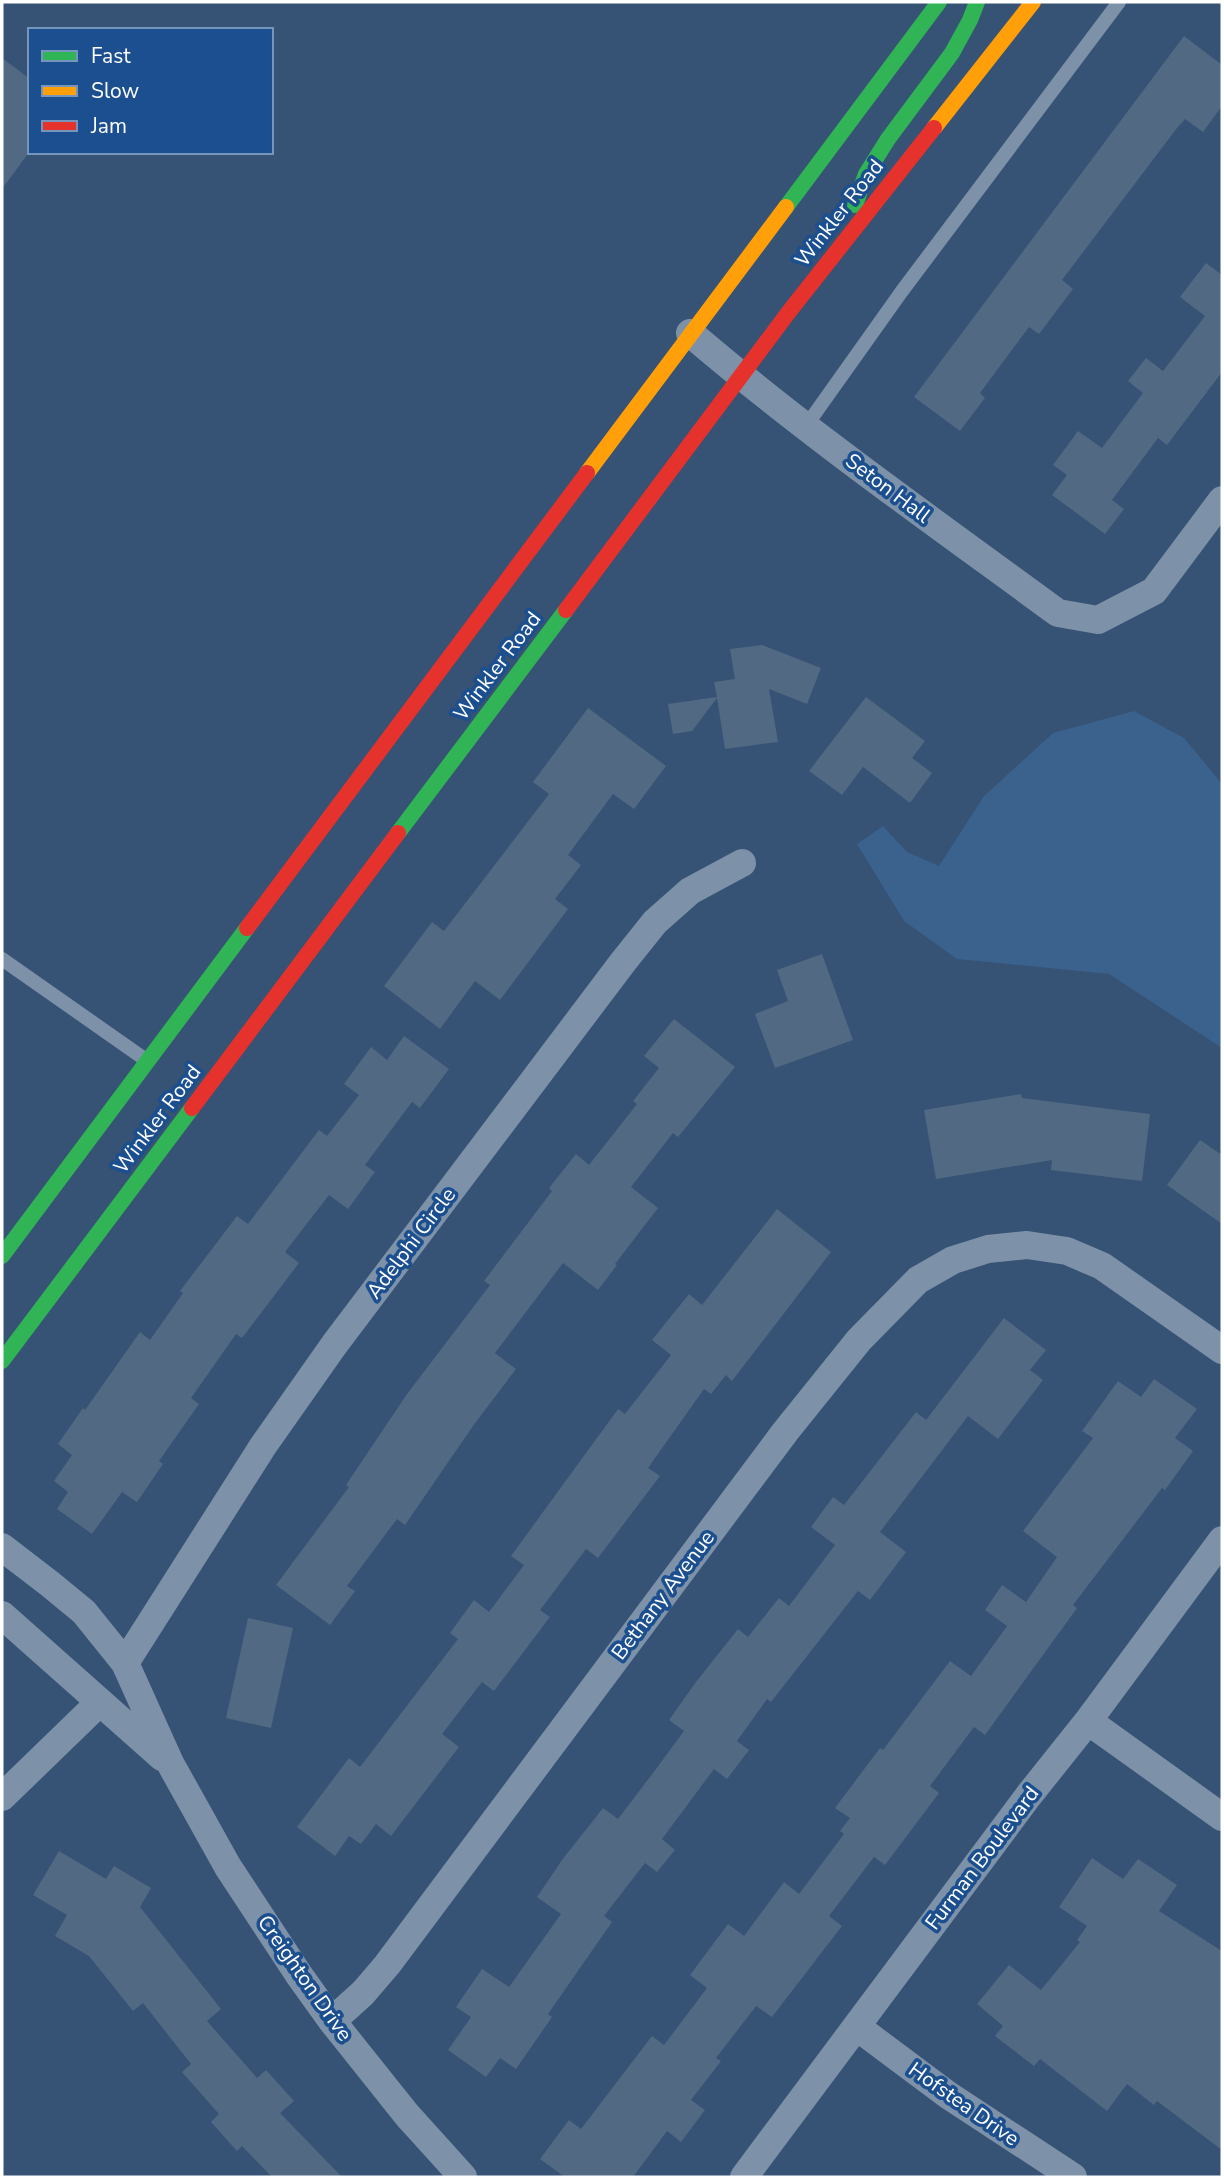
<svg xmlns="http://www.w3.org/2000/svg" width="1224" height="2179" viewBox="0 0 1224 2179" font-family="'Nunito Sans',sans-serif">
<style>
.water{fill:#3b618d}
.building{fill:#526984}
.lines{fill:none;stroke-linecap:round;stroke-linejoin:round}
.lane{stroke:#7d92a8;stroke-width:14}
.street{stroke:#7d92a8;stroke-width:28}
.fast{stroke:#30b455;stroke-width:16}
.slow{stroke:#ff9f0a;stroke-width:16}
.jam{stroke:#e5322d;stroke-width:16}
.labels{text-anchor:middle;stroke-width:7;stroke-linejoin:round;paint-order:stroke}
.street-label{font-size:21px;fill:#fff;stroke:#1b4f8f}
</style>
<rect width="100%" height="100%" fill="#365274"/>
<path class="water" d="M 1134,711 L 1184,738 L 1222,784 L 1222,1048 L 1109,974 L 957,959 L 904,921 L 857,844 L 883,826 L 907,852 L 939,866 L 984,796 L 1053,733 Z"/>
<path class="building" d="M 1184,36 L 1222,65 L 1222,106 L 1203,132 L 1185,119 L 1177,128 L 1062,280 L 1073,289 L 1039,334 L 1029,327 L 980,393 L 985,398 L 960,431 L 914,397 Z
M 2,58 L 30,79 L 30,151 L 2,189 Z
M 1206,263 L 1222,275 L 1222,372 L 1167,445 L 1158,438 L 1112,500 L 1124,509 L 1105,534 L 1052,495 L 1067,475 L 1053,465 L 1078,431 L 1102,448 L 1143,393 L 1128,381 L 1146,358 L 1163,371 L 1205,316 L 1180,297 Z
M 762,645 L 821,668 L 807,704 L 769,689 L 778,742 L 725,749 L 717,698 L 692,731 L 673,734 L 668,704 L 717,697 L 714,682 L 735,679 L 730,649 Z
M 866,697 L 925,741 L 912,758 L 932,773 L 910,803 L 863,767 L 842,795 L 809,771 Z
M 588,708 L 666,766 L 634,809 L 613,794 L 568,855 L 581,865 L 555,899 L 568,909 L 500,1000 L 475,981 L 440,1029 L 384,986 L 432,922 L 444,931 L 549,794 L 533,782 Z
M 822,954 L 853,1040 L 775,1068 L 755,1014 L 788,1001 L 777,970 Z
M 674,1019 L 735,1067 L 678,1137 L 673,1133 L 631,1187 L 658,1208 L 615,1264 L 617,1265 L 598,1290 L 563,1263 L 495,1353 L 516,1369 L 473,1426 L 405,1525 L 397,1519 L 347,1586 L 355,1591 L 330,1625 L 276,1585 L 349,1487 L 346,1485 L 407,1394 L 490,1285 L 484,1281 L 552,1191 L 549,1188 L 576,1154 L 589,1165 L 637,1104 L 633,1101 L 659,1068 L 644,1056 Z
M 404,1036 L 449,1069 L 420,1108 L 412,1102 L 365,1165 L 375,1172 L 348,1209 L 329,1195 L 285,1252 L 299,1263 L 242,1338 L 236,1334 L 191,1398 L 199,1404 L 159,1461 L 163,1464 L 137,1502 L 122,1492 L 92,1534 L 57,1509 L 68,1492 L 54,1481 L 72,1455 L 58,1444 L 83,1408 L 85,1410 L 140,1332 L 150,1340 L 183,1293 L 180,1291 L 237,1216 L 248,1224 L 319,1130 L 327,1136 L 359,1095 L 344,1084 L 371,1047 L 387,1060 Z
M 1021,1094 L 1022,1098 L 1150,1114 L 1142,1181 L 1051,1170 L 1052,1160 L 936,1179 L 924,1110 Z
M 1200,1140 L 1222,1155 L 1222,1224 L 1167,1185 Z
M 777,1209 L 831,1252 L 732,1381 L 726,1375 L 711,1394 L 704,1389 L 648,1468 L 660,1476 L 598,1558 L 586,1549 L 540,1610 L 550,1617 L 494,1691 L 482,1682 L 442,1734 L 459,1747 L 391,1836 L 376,1824 L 361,1844 L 349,1836 L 335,1856 L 297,1827 L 349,1758 L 360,1767 L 458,1639 L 450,1633 L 474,1600 L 489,1612 L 524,1565 L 511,1556 L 618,1409 L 625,1414 L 671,1355 L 652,1340 L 689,1294 L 702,1305 Z
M 1004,1318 L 1046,1350 L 1030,1370 L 1043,1380 L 998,1439 L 968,1416 L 880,1532 L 906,1552 L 870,1600 L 858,1591 L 771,1702 L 767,1699 L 737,1741 L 749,1750 L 727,1779 L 714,1769 L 662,1839 L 675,1850 L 657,1872 L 645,1863 L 604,1916 L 612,1922 L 548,2014 L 552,2017 L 516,2069 L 500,2058 L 486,2077 L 448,2050 L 471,2017 L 456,2007 L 482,1969 L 509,1987 L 561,1914 L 537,1897 L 562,1860 L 603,1808 L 618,1819 L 656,1769 L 684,1731 L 669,1720 L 696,1682 L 738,1629 L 748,1637 L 779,1598 L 789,1606 L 835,1545 L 811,1527 L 833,1497 L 844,1505 L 916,1412 L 926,1420 Z
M 1154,1379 L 1197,1409 L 1175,1438 L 1193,1451 L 1165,1490 L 1162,1488 L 1073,1605 L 1077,1608 L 985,1735 L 974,1727 L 930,1786 L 939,1793 L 885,1865 L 874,1857 L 829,1916 L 842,1926 L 772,2017 L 756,2006 L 716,2058 L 721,2061 L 691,2100 L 705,2110 L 681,2142 L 667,2131 L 633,2177 L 565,2177 L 540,2159 L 569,2120 L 581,2129 L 652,2036 L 664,2045 L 707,1988 L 690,1975 L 728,1924 L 744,1936 L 784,1882 L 799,1894 L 844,1834 L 840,1831 L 850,1818 L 835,1808 L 880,1748 L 883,1750 L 950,1661 L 971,1676 L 1007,1626 L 985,1610 L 1002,1585 L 1026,1602 L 1057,1557 L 1023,1531 L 1093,1438 L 1082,1431 L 1118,1381 L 1141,1397 Z
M 248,1618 L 293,1628 L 271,1728 L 226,1718 Z
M 59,1851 L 106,1879 L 114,1866 L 151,1888 L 140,1907 L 221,2009 L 207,2021 L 257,2078 L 266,2070 L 294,2101 L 280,2113 L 342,2177 L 272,2177 L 242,2146 L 237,2151 L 211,2122 L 219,2114 L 182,2072 L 191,2064 L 143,2003 L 133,2011 L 89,1956 L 55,1936 L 67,1915 L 33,1895 Z
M 1092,1858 L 1123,1879 L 1138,1859 L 1177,1885 L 1159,1911 L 1222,1951 L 1222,2150 L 1157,2101 L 1154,2105 L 1127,2084 L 1107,2111 L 1040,2059 L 1034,2066 L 995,2036 L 1003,2026 L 977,2004 L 1009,1965 L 1041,1990 L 1080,1942 L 1077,1940 L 1087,1926 L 1059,1907 Z"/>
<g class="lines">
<path class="lane" d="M 806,426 L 902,291 L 1119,2
M 2,959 L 146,1060"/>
<path class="street" d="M 690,333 C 807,433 934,522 1058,613 L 1098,620 L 1154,591 L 1222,500
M 2,1547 L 50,1584 L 84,1612 L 125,1663 L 170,1763 L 228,1867 L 299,1975 L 332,2021 L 407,2115 L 463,2177
M 2,1615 L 162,1757
M 125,1663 L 263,1446 L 334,1345 L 623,962 L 655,922 L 690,891 L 742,863
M 1088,1721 L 1222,1817
M 2,1797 L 100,1702
M 332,2021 L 363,1993 L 387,1965 L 785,1432 L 859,1340 L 918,1280 L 953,1260 L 988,1249 L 1027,1245 L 1067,1251 L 1102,1266 L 1222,1350
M 857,2027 L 948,2095 L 1073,2177
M 744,2177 L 1029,1795 L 1088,1721 L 1222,1540"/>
<path class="fast" d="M 855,205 L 866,174 L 888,139 L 952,53 L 970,20 L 977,2
M 786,207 L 939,2
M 398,833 L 566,610
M 2,1256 L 247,928
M 2,1361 L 192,1108"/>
<path class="slow" d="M 934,128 L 1033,2
M 587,473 L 786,207"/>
<path class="jam" d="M 566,610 L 788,313 L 934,128
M 247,928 L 587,473
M 192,1108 L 398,833"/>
</g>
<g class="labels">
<g class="street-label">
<text transform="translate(839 213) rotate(-52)" y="7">Winkler Road</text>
<text transform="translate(888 488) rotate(37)" y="7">Seton Hall</text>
<text transform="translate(497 666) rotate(-53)" y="7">Winkler Road</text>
<text transform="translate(157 1119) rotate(-53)" y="7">Winkler Road</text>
<text transform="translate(411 1243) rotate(-53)" y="7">Adelphi Circle</text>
<text transform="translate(663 1595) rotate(-53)" y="7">Bethany Avenue</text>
<text transform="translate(982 1858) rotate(-53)" y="7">Furman Boulevard</text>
<text transform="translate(305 1978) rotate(55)" y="7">Creighton Drive</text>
<text transform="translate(964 2104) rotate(35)" y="7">Hofstea Drive</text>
</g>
</g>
<rect width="1224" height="2179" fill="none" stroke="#ffffff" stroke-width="7"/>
<rect x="28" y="28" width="245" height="126" fill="#1b4f8f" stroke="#7695bc" stroke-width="2"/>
<rect x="42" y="51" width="35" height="10" fill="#30b455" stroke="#7695bc" stroke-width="2"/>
<text x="91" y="63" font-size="21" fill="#ffffff">Fast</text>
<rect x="42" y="86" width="35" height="10" fill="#ff9f0a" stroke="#7695bc" stroke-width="2"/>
<text x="91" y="98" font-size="21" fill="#ffffff">Slow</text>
<rect x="42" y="121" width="35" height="10" fill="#e5322d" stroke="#7695bc" stroke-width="2"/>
<text x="91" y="133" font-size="21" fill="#ffffff">Jam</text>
</svg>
